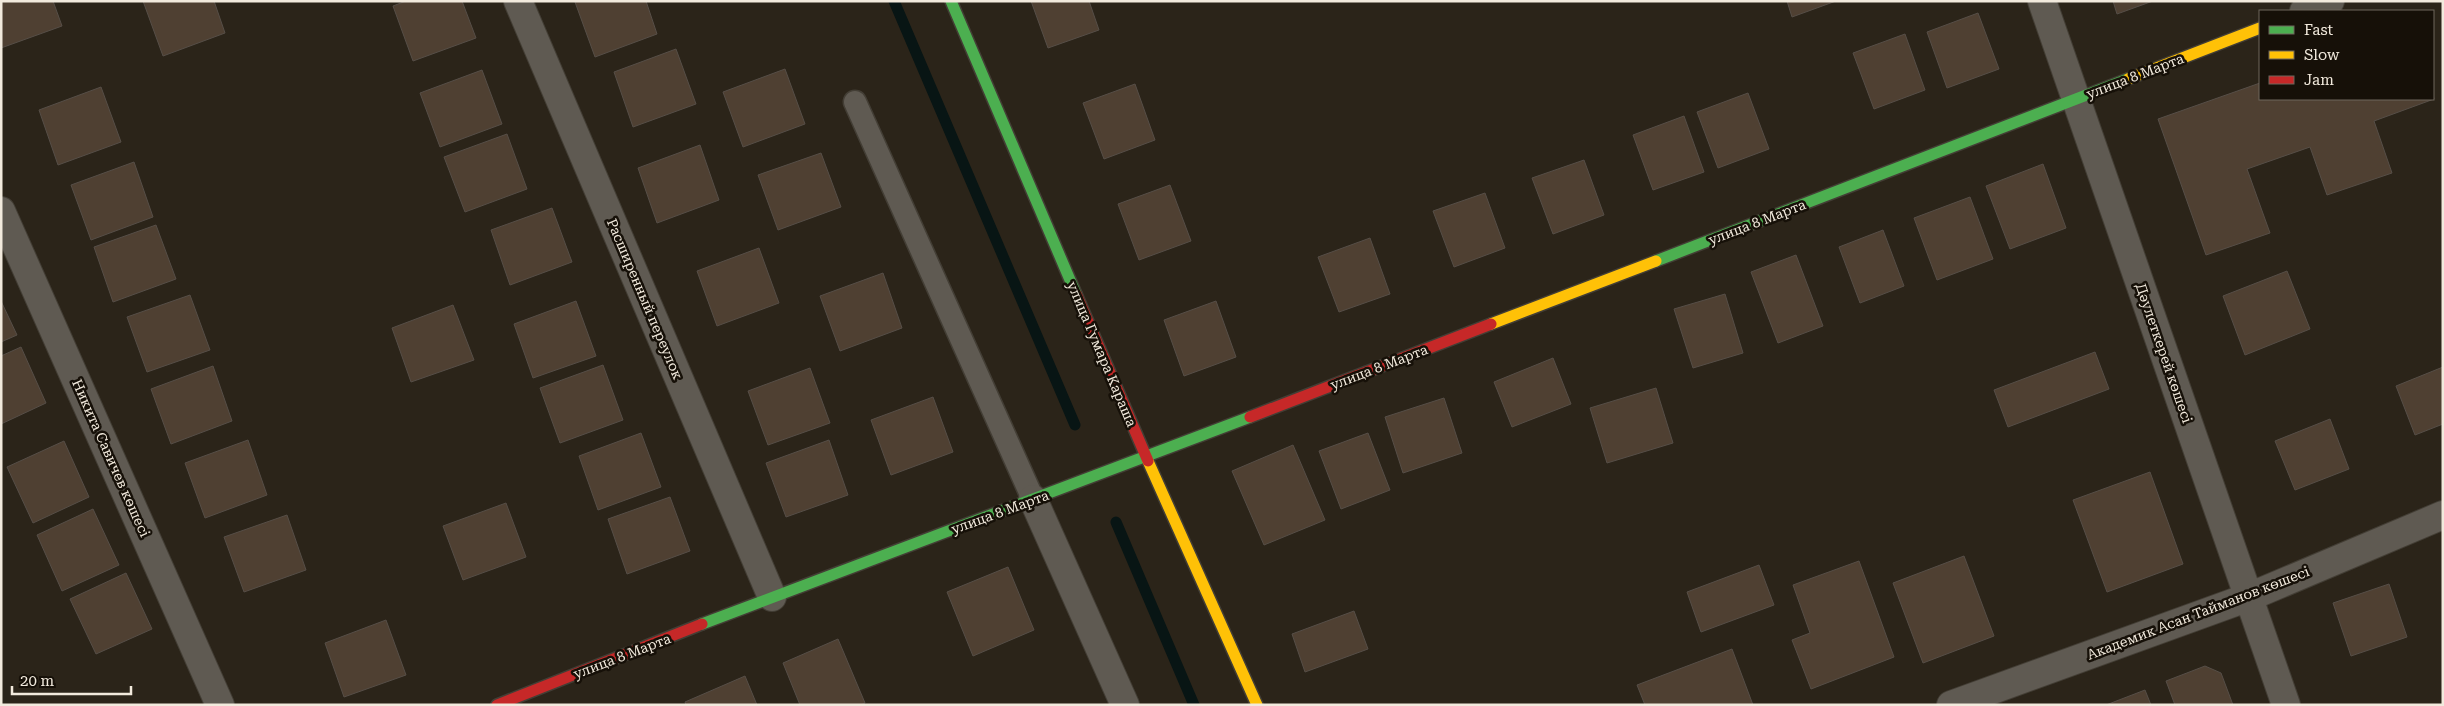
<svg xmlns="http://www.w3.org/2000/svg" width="2444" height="706" viewBox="0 0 2444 706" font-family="'Roboto Serif',serif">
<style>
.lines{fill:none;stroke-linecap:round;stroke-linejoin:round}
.stream{stroke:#081514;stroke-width:11}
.building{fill:#4f4032;stroke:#564e47}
.lane-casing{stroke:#433e35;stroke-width:25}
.street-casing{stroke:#433e35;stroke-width:30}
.fast-casing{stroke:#433e35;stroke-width:14}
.slow-casing{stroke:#433e35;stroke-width:14}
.jam-casing{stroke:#433e35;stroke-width:14}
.lane{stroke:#5f5a52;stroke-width:22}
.street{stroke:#5f5a52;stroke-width:28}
.fast{stroke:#4caf50;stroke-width:11}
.slow{stroke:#ffc107;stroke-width:11}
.jam{stroke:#c62828;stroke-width:11}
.labels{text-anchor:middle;stroke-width:5;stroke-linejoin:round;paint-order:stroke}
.street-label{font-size:14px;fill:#f2eadd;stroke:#161008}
</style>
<rect width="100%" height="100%" fill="#2b2419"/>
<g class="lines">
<path class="stream" d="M 894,1 L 1075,425
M 1116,522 L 1194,705"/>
</g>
<path class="building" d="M 1,1 L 53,1 L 62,26 L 1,48 Z
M 143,1 L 214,1 L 225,33 L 163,56 Z
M 406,1 L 462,1 L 476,38 L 413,61 L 393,6 Z
M 578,1 L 646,1 L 657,34 L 595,57 L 575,2 Z
M 1031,1 L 1089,1 L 1099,30 L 1048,48 Z
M 1787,1 L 1836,1 L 1792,17 Z
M 2113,1 L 2153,1 L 2117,14 Z
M 1978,13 L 1999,69 L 1947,88 L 1927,32 Z
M 1905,34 L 1925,90 L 1874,109 L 1853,53 Z
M 676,49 L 696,104 L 633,127 L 614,72 Z
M 785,69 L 805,124 L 743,147 L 723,92 Z
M 482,70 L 502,124 L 440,147 L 420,93 Z
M 2260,83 L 2260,99 L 2433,99 L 2433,95 L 2434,99 L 2374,121 L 2392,173 L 2327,195 L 2310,147 L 2247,169 L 2270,233 L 2206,255 L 2158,119 Z
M 1135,84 L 1155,140 L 1104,159 L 1083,103 Z
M 101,87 L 121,142 L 58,165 L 39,110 Z
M 1748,93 L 1769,149 L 1718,168 L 1697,112 Z
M 1684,116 L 1704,172 L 1653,190 L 1633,135 Z
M 507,134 L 527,189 L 465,212 L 444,157 Z
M 700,145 L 719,200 L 657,223 L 638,168 Z
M 821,153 L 841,207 L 778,230 L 758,175 Z
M 1584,160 L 1604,215 L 1553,234 L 1532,178 Z
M 134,162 L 153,217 L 91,240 L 71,185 Z
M 2043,164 L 2066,228 L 2010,249 L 1986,186 Z
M 1170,185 L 1191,241 L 1139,260 L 1118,204 Z
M 1485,193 L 1505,248 L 1454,267 L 1433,211 Z
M 1970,197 L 1993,259 L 1937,280 L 1914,218 Z
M 552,208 L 572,262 L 510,285 L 491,230 Z
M 156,225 L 176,279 L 113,302 L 94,247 Z
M 1883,230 L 1904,286 L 1860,303 L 1839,247 Z
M 1370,238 L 1390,294 L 1339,312 L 1318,257 Z
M 759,248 L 779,303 L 717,326 L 697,271 Z
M 1796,255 L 1823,326 L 1778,343 L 1751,272 Z
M 2287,271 L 2310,329 L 2245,355 L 2223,296 Z
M 883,273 L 902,328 L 840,351 L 820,296 Z
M 1725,294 L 1743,353 L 1693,368 L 1674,309 Z
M 190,295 L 210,350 L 147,372 L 127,317 Z
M 1,301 L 17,335 L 1,342 Z
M 576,301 L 596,356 L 533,378 L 514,324 Z
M 1216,301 L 1236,357 L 1184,376 L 1164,320 Z
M 453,305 L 474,360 L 411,382 L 392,328 Z
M 21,347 L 46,403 L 1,424 L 1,356 Z
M 2095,352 L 2109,389 L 2008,427 L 1994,390 Z
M 1553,358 L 1571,404 L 1512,427 L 1494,382 Z
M 603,365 L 623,420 L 560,443 L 540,388 Z
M 213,366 L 232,421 L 171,444 L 151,389 Z
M 2443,367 L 2443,424 L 2415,435 L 2396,386 Z
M 810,368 L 830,423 L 768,445 L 748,391 Z
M 1656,388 L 1673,443 L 1607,463 L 1590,408 Z
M 933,397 L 953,452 L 891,475 L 871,420 Z
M 1444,398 L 1462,453 L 1403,473 L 1385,417 Z
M 2330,419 L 2349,469 L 2295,490 L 2275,441 Z
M 641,433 L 661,487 L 598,510 L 579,456 Z
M 1368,433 L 1390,490 L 1341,509 L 1319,451 Z
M 248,440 L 267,495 L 205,518 L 185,463 Z
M 829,440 L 848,495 L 786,517 L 766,463 Z
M 64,441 L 89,497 L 33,523 L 7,467 Z
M 1293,445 L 1325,520 L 1264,545 L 1232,471 Z
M 2150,472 L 2183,564 L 2107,592 L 2073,500 Z
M 670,497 L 690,551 L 627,574 L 608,519 Z
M 506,503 L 526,557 L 463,580 L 443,526 Z
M 93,509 L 119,565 L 62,591 L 37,535 Z
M 287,515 L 306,570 L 244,592 L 224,537 Z
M 1964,556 L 1994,636 L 1923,663 L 1893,583 Z
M 1859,561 L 1894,657 L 1811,689 L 1792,640 L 1810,633 L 1793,585 Z
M 1759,565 L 1774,605 L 1701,632 L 1687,592 Z
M 1008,567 L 1034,630 L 973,656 L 947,592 Z
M 126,573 L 152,629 L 96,654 L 70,599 Z
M 2389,584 L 2407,637 L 2351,656 L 2333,603 Z
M 1354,611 L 1368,649 L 1305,672 L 1292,634 Z
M 386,620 L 406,675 L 344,697 L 325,643 Z
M 838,639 L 865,703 L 860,705 L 800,705 L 783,663 Z
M 1732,649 L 1753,705 L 1645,705 L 1637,685 Z
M 2205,666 L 2221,673 L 2233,705 L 2175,705 L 2166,681 Z
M 745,676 L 757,705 L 686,705 L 685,702 Z
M 2145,690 L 2151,705 L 2106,705 Z"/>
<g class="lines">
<defs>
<path id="lane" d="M 855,102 L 1033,499"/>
<path id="street" d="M 518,1 L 772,597
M 2042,1 L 2286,705
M 2304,11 L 2330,1
M 1,211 L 220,705
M 1033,499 L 1125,705
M 1951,705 L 2249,597 L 2443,515"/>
<path id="fast" d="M 951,1 L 1076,294
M 1656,261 L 2128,79
M 702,624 L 1250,417"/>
<path id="slow" d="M 2128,79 L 2260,28
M 1491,324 L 1656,261
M 1148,461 L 1257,705"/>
<path id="jam" d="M 1076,294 L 1148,461
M 1250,417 L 1491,324
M 497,705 L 702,624"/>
</defs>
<use href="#lane" class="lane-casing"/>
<use href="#street" class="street-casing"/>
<use href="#fast" class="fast-casing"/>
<use href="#slow" class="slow-casing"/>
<use href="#jam" class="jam-casing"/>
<use href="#lane" class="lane"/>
<use href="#street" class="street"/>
<use href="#fast" class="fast"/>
<use href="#slow" class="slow"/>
<use href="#jam" class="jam"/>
</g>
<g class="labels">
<g class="street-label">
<text transform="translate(2135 76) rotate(-21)" y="5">улица 8 Марта</text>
<text transform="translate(1757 222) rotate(-21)" y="5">улица 8 Марта</text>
<text transform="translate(645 299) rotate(67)" y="5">Расширенный переулок</text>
<text transform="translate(2164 353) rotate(71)" y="5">Дәулеткерей көшесі</text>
<text transform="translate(1102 354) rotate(67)" y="5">улица Гумара Караша</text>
<text transform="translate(1379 367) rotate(-21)" y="5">улица 8 Марта</text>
<text transform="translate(111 458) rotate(66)" y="5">Никита Савичев көшесі</text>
<text transform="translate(1000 512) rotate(-20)" y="5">улица 8 Марта</text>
<text transform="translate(2198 613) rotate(-21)" y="5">Академик Асан Тайманов көшесі</text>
<text transform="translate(622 656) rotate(-21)" y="5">улица 8 Марта</text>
</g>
</g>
<rect width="2444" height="706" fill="none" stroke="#f2eadd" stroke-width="5"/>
<rect x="2259" y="10" width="175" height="90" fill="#161008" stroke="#6e675d"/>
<rect x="2269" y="26" width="25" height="8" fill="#4caf50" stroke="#6e675d"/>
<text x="2304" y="35" font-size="15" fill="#f2eadd">Fast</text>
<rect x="2269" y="51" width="25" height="8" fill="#ffc107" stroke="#6e675d"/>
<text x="2304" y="60" font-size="15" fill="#f2eadd">Slow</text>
<rect x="2269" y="76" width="25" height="8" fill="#c62828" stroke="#6e675d"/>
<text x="2304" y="85" font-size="15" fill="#f2eadd">Jam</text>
<path d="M12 686v8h119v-8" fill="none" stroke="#f2eadd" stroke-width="2.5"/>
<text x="20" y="686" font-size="15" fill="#f2eadd" stroke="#161008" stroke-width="4" paint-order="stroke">20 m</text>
</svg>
